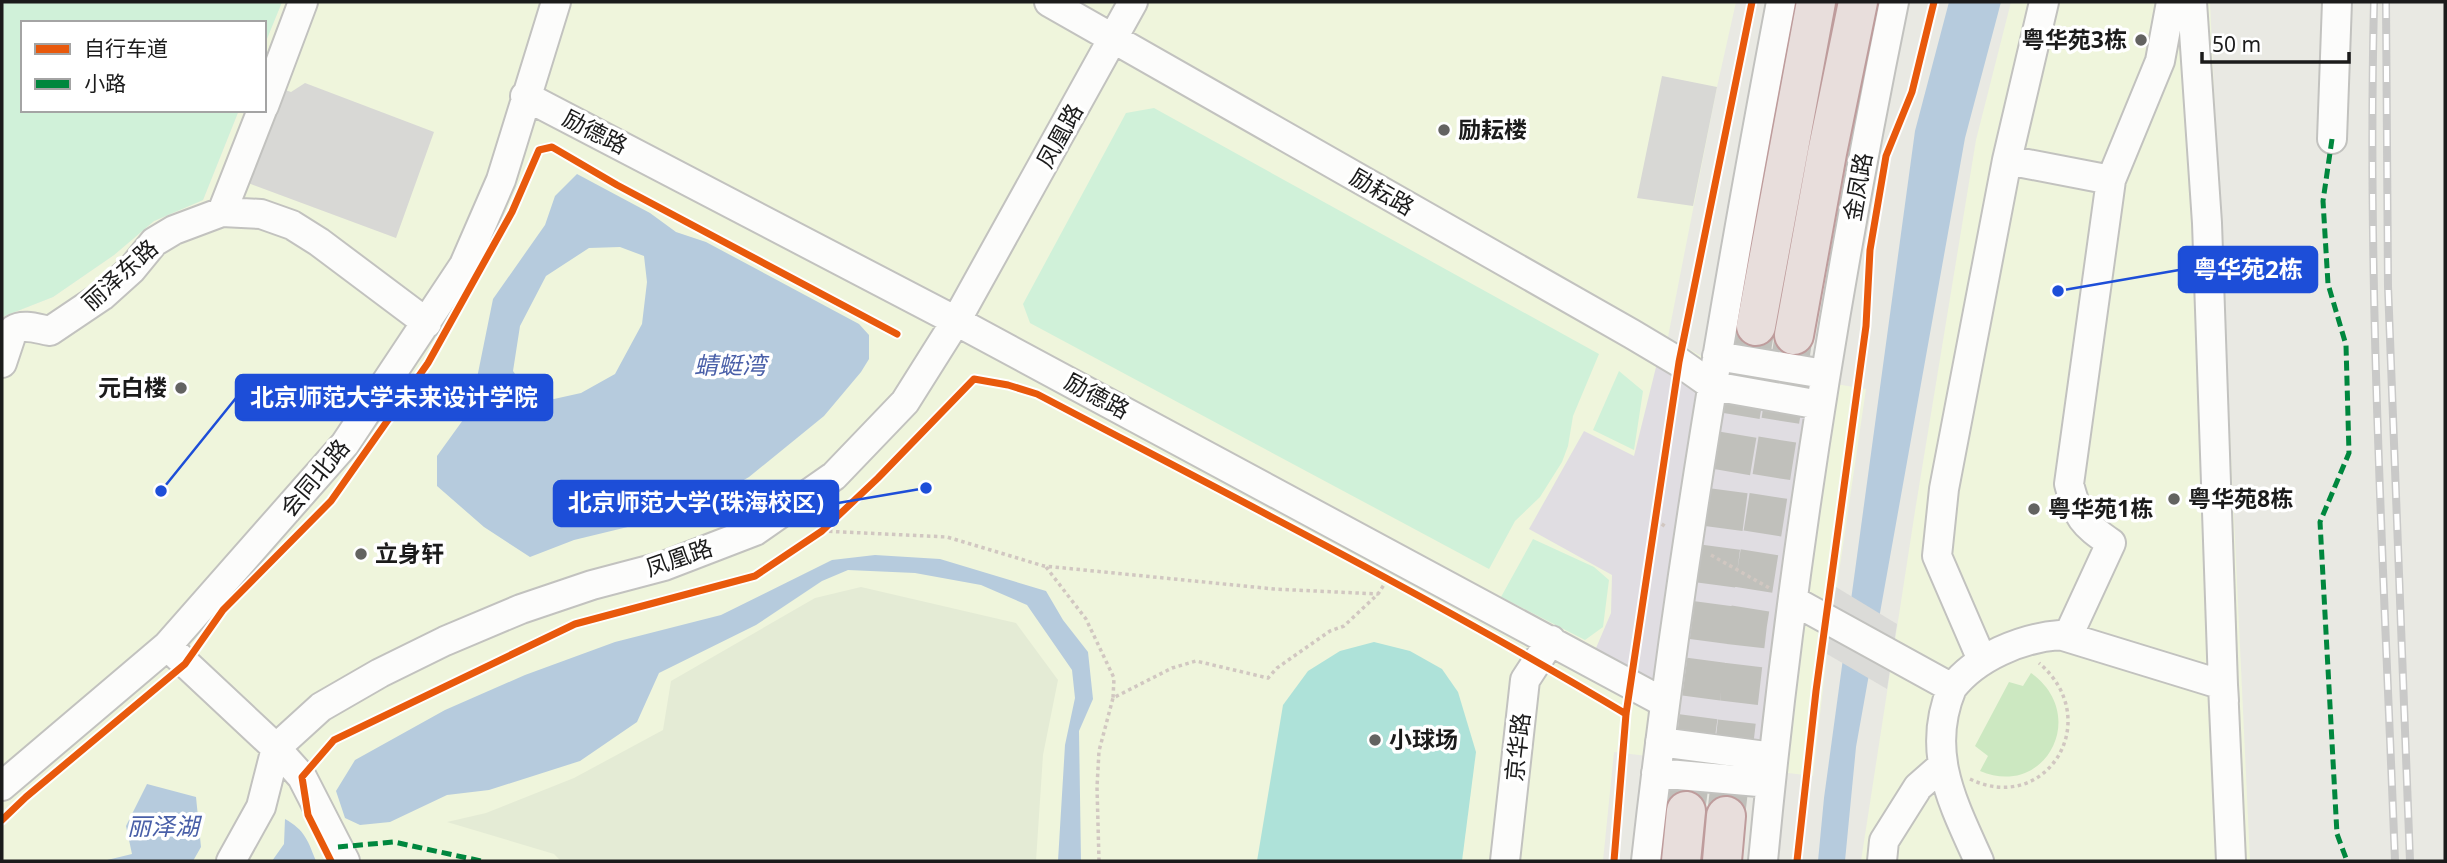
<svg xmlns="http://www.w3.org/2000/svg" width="2447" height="863" viewBox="0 0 2447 863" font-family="'Noto Sans','Noto Sans SC',sans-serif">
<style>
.education{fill:#eff5dc}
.farmland{fill:#e4ebd5}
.grass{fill:#cce8c1}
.park{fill:#d0f1d9}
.pitch{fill:#aee2d9}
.parking{fill:#d8d8d5}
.plaza{fill:#e0dde2}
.water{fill:#b6cbdd;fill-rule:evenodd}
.pier{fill:#dbdbd8}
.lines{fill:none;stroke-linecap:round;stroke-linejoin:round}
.highway-tunnel{stroke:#c0c0bb;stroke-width:38;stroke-dasharray:38 19;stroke-linecap:butt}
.minor-casing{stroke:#c2c2bf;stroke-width:32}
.highway-casing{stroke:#be9c9c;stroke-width:42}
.path{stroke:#d1c7c1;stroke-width:3.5;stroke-dasharray:3.5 3.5;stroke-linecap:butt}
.minor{stroke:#fcfcfb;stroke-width:28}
.highway{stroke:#e8dedc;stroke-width:38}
.rail-casing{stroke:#c9c9c8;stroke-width:8}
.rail{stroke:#fff;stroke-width:5;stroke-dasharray:16;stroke-linecap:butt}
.quiet{stroke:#00873e;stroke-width:5;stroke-dasharray:10 5;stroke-linecap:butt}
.cycleway-casing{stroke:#fff;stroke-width:11}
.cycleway{stroke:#e8590c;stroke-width:7}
.poi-dot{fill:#636361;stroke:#fff;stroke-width:2.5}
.labels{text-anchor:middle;stroke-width:7;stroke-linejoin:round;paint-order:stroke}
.poi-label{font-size:23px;font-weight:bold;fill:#1b1b1b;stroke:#fff;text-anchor:start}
.street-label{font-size:23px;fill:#1b1b1b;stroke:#fff}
.water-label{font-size:24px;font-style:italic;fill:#495fa8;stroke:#fff}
.leader{fill:none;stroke:#1d4ed8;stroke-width:2.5}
.callout-dot{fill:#1d4ed8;stroke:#fff;stroke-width:2.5}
.callout{fill:#1d4ed8;stroke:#1d4ed8;stroke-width:2.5}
.callout-label{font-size:24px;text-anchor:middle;font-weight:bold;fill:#fff}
</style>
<rect width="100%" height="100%" fill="#e9e9e3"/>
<path class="education" d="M 282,2 L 1736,2 L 1717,87 L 1668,337 L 1715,364 L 1866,389 L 1827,654 L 1813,776 L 1614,752 L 1603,861 L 2,861 L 2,317 L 53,297 L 114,255 L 154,221 L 203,200 L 239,110 L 264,110 L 264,46 Z
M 2011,2 L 2210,2 L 2250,861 L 1861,861 L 1915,511 L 1976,140 Z"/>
<path class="farmland" d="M 861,587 L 1016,623 L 1058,680 L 1043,755 L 1036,861 L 561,861 L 554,854 L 447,822 L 486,813 L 574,778 L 663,730 L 671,681 L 815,598 Z"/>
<path class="grass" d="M 2031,673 C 2090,715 2045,799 1980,771 L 1988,756 L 1975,746 L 2009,682 L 2023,686 Z"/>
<path class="park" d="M 2,2 L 282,2 L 264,46 L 264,23 L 23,23 L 23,110 L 239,110 L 203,200 L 154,221 L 114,255 L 53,297 L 2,317 Z
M 1154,108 L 1599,354 L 1573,416 L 1568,446 L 1562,462 L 1540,497 L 1515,521 L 1489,569 L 1030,323 L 1023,304 L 1126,113 Z
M 1619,371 L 1643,391 L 1634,450 L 1593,430 Z
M 1533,539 L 1594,567 L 1609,580 L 1603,627 L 1585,640 L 1501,597 Z"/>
<path class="pitch" d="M 1374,642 L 1410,651 L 1442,669 L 1458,692 L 1476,752 L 1462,861 L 1257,861 L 1283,705 L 1308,671 L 1340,651 Z"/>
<path class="parking" d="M 1662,76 L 1717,87 L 1693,206 L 1637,198 Z
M 305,83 L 434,132 L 396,238 L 248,183 L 285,90 L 291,92 Z"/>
<path class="plaza" d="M 1660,351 L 1679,362 L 1820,405 L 1772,765 L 1658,752 L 1665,703 L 1590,662 L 1611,613 L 1612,575 L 1529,529 L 1584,431 L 1634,456 Z"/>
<path class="water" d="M 1949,2 L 2001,2 L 1965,138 L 1856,747 L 1845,861 L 1818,861 L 1824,798 L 1915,131 Z
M 577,174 L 650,213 L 676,232 L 706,242 L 859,324 L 869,335 L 869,359 L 861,372 L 824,416 L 749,477 L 706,502 L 669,517 L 574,540 L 530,557 L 484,527 L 437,486 L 437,456 L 468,413 L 482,400 L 476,390 L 477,378 L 493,299 L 545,225 L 555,196 ZM 620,247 L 644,256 L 647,282 L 642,324 L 615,374 L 581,393 L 554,399 L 529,394 L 513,371 L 520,326 L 546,276 L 589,248 Z
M 875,555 L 940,559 L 1046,591 L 1063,620 L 1088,652 L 1093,699 L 1079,731 L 1081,861 L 1058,861 L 1065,745 L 1075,698 L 1072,670 L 1027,605 L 981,585 L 915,573 L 848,570 L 822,581 L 756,625 L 659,673 L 637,722 L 580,761 L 489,790 L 447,795 L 390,822 L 360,825 L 345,818 L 336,791 L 355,760 L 445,710 L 525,675 L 615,642 L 721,615 L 832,560 Z
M 147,784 L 196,797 L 201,847 L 193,861 L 103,861 L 132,854 L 126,826 Z
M 285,819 C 305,830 308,841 316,861 L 272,861 L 284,844 Z"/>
<path class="pier" d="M 1836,587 L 1897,624 L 1887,689 L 1827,654 Z"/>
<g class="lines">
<path class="highway-tunnel" d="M 1686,811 L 1731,474 L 1756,326
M 1726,816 L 1748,624 L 1794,335"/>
<defs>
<path id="minor" d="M 1049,2 L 1632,334 L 1679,362 L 1713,386 L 1820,405
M 2192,2 L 2207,223 L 2223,685 L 2231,861
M 525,96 L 956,321 L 1665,703
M 264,106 L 303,2
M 2332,139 L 2337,2
M 2007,160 L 2111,180
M 222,212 L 262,110
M 1717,356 L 1824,374
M 2,363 L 13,330 C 24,323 38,329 50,331 L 102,296 L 132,269 L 154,242 L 174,230 L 222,212 L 261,214 L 292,225 L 319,242 L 427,323
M 1794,601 L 1952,688 C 1976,657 2021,638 2060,635 L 2223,685 L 2224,701
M 2068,636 L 2111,543 C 2082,523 2078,518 2069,484 L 2111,180 L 2160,61 L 2171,2
M 167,646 L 276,748 L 302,777 L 345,861
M 1982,660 L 1937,556 L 1944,489 L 2007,160 L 2044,2
M 1952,688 C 1925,752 1953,803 1979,861
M 1660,742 L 1773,757
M 1656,773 L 1770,783
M 2,786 L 167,646 L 345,444 L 464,265 L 501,180 L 556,2
M 231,861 L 261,807 L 276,748 L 321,707 L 380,673 L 445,641 L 521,609 L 592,585 L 664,566 L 755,531 L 834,476 L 905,402 L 956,321 L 1133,2
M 1505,861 L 1525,680 L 1551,640
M 1646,861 C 1678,573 1727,287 1781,2
M 1763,861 C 1790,573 1836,286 1894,2
M 1882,861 L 1884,841 L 1918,787 L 1942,766"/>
<path id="highway" d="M 1756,326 L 1816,2
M 1794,335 L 1827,153 L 1858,2
M 1681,861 L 1686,811
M 1722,861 L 1726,816"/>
</defs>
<use href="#minor" class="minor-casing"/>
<use href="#highway" class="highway-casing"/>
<path class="path" d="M 1656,520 L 1666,527
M 822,531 L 947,537 L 1044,566 L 1274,589 L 1378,594
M 1711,555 L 1771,589
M 1046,567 L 1086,619 L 1114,678 L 1113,698 L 1172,668 L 1196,661 L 1268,678 L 1277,668 L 1330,631 L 1344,626 L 1378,594 L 1387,580
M 1970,779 C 2046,816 2106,720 2039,663
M 1099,861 L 1097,787 L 1099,751 L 1113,698"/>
<use href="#minor" class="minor"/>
<use href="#highway" class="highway"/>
<defs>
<path id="rail" d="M 2374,2 C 2367,288 2384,575 2395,861
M 2386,2 L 2388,286 L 2410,861"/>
</defs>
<use href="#rail" class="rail-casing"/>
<use href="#rail" class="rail"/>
<path class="quiet" d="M 2332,139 L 2323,201 L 2328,284 L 2346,345 L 2349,453 L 2320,522 L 2337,834 L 2347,861
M 338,847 L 394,842 L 481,861"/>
<defs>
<path id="cycleway" d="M 2,820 L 26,797 L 185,664 L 223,610 L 331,501 L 428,363 L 512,212 L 539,150 L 552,147 L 617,185 L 897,334
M 331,861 L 308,815 L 302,777 L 334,740 L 575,624 L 755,576 L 822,531 L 878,478 L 974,379 L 1008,385 L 1037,394 C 1235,498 1434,599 1626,714
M 1614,861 L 1626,714 L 1679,362 L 1752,2
M 1797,861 L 1816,691 L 1866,326 L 1870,250 L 1886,156 L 1912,92 L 1934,2"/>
</defs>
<use href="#cycleway" class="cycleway-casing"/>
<use href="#cycleway" class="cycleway"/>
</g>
<g class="poi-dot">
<circle cx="2141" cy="40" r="7"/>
<circle cx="1444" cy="130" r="7"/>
<circle cx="181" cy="388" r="7"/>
<circle cx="2174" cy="499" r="7"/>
<circle cx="2034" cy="509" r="7"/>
<circle cx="361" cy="554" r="7"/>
<circle cx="1375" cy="740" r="7"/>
</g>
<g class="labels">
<g class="poi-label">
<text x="2127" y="48" text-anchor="end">粤华苑3栋</text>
<text x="1458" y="138">励耘楼</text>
<text x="167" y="396" text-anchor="end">元白楼</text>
<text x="2188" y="507">粤华苑8栋</text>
<text x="2048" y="517">粤华苑1栋</text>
<text x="375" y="562">立身轩</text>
<text x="1389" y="748">小球场</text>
</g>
<g class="street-label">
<text transform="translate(595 132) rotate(27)" y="8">励德路</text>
<text transform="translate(1060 136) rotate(-61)" y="8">凤凰路</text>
<text transform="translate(1858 187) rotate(-80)" y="8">金凤路</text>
<text transform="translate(1382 192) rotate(30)" y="8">励耘路</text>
<text transform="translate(120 275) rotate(-42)" y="8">丽泽东路</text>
<text transform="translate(1097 396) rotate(28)" y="8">励德路</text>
<text transform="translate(315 478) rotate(-50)" y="8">会同北路</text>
<text transform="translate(679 558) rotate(-19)" y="8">凤凰路</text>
<text transform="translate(1518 747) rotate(-84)" y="8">京华路</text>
</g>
<g class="water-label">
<text x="730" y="374">蜻蜓湾</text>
<text x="163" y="835">丽泽湖</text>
</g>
</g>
<path class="leader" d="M2058 291L2179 270M161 491L236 398M926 488L838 503"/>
<g class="callout-dot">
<circle cx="2058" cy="291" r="7"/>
<circle cx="161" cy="491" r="7"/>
<circle cx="926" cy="488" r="7"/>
</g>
<g class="callout">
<rect x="2179" y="247" width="138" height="45" rx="7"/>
<rect x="236" y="375" width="316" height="45" rx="7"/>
<rect x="554" y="481" width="284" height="45" rx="7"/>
</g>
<g class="callout-label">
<text x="2248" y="278">粤华苑2栋</text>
<text x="394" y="406">北京师范大学未来设计学院</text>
<text x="696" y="511">北京师范大学(珠海校区)</text>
</g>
<rect width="2447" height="863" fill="none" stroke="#1b1b1b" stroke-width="7"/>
<rect x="21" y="21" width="245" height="91" fill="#ffffff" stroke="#a4a4a4" stroke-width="2"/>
<rect x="35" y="44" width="35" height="10" fill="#e8590c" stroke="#a4a4a4" stroke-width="2"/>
<text x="84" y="56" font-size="21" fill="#1b1b1b">自行车道</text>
<rect x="35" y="79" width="35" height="10" fill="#00873e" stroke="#a4a4a4" stroke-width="2"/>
<text x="84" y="91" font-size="21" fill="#1b1b1b">小路</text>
<path d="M2202 52v10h147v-10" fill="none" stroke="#1b1b1b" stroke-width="3.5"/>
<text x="2212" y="52" font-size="21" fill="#1b1b1b" stroke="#ffffff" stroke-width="5" paint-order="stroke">50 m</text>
</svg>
